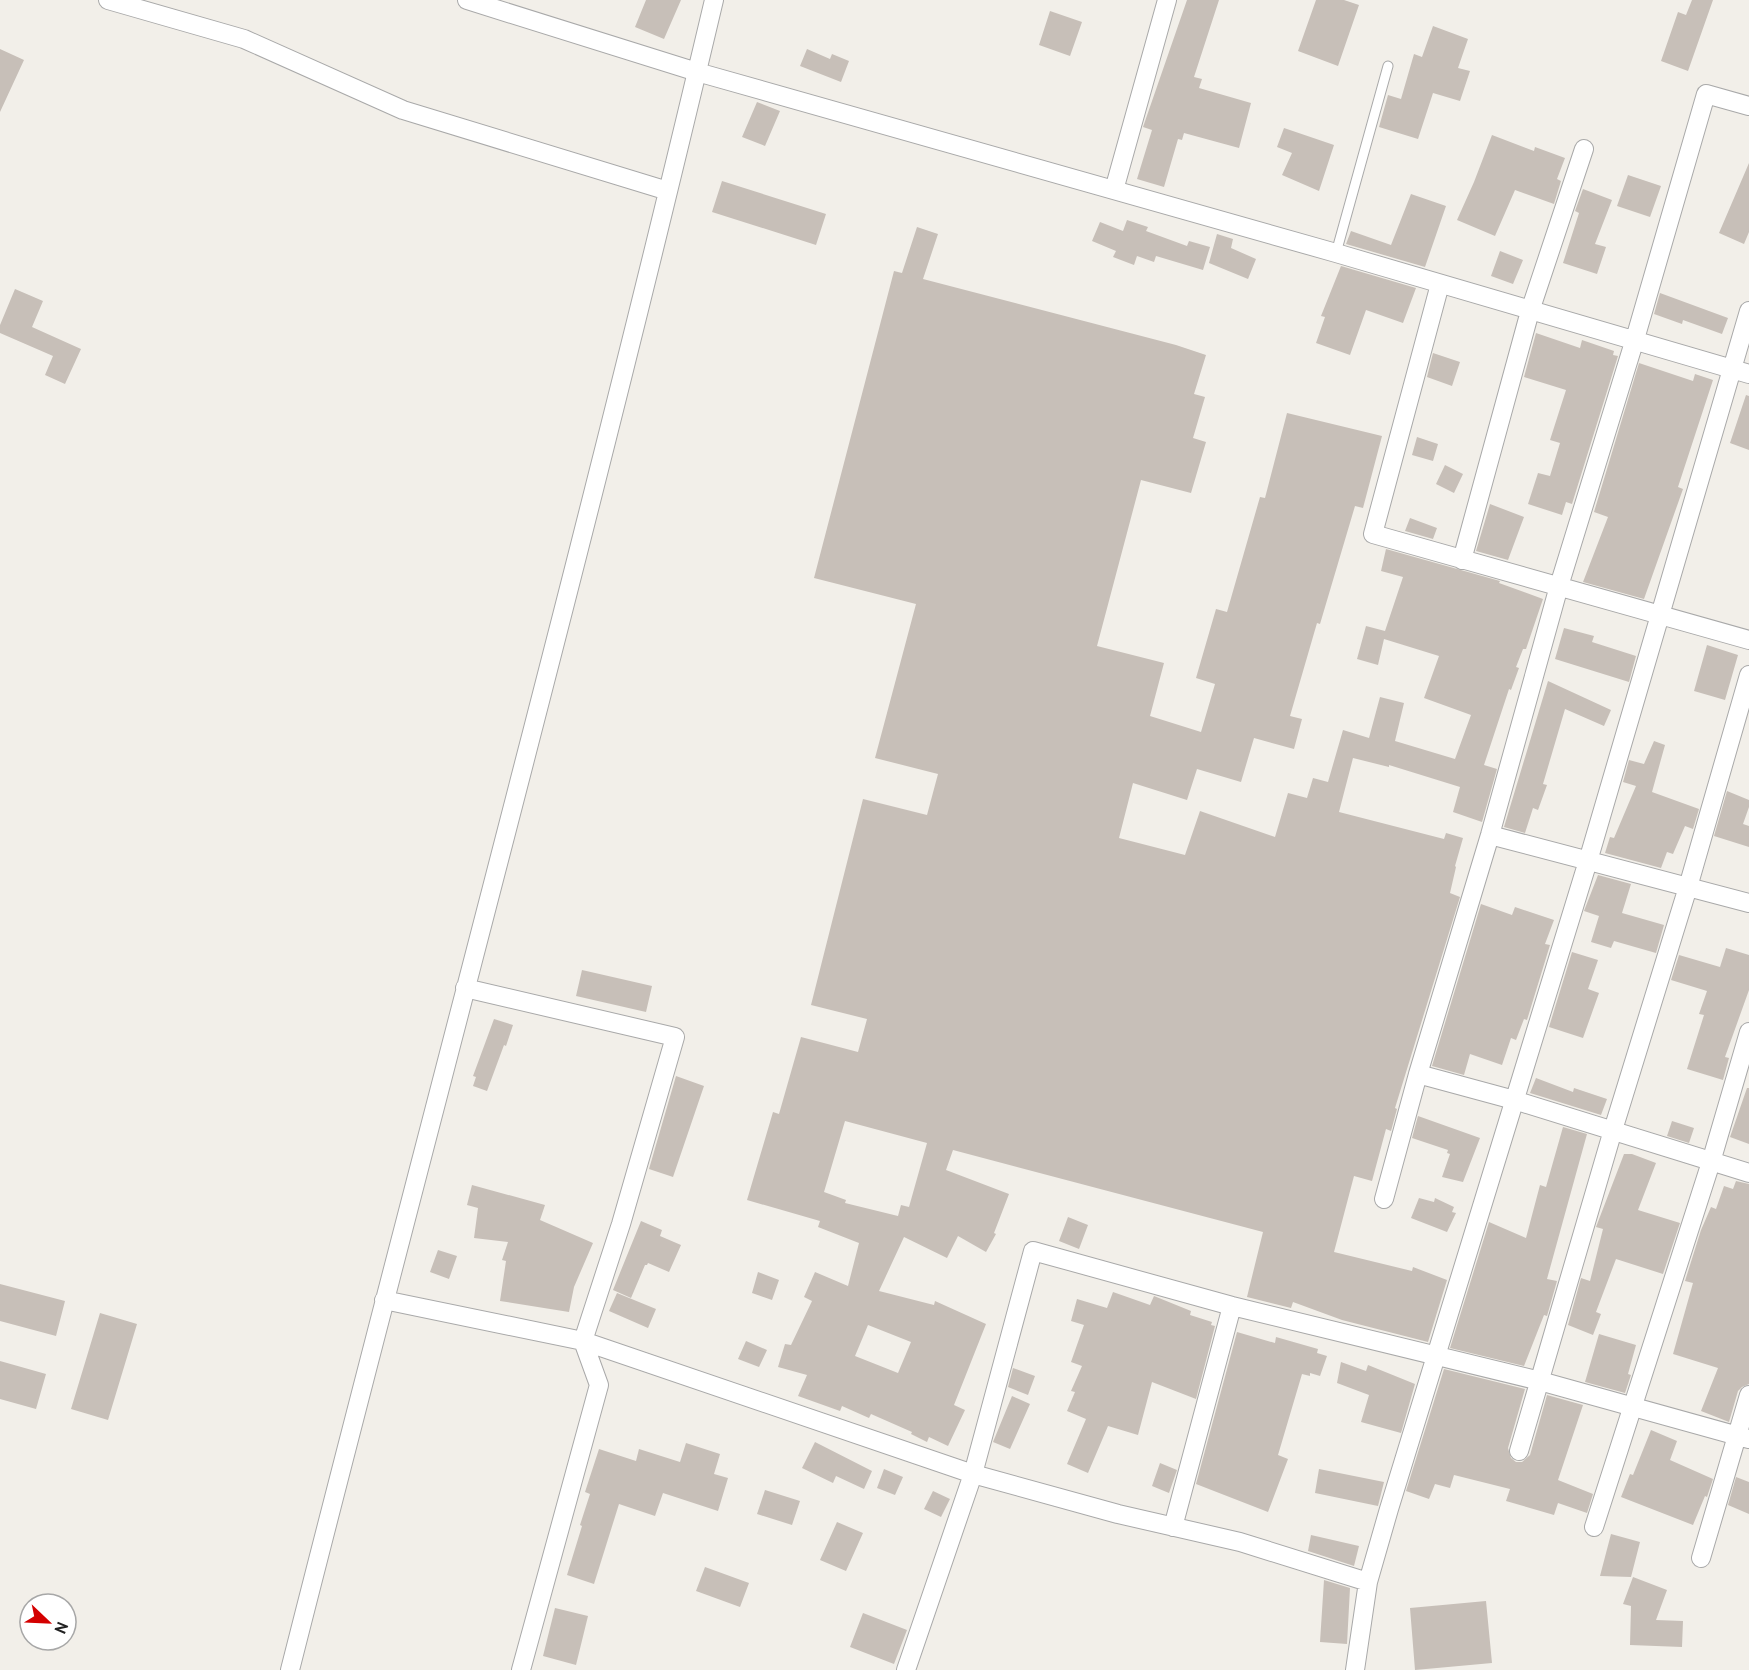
<svg xmlns="http://www.w3.org/2000/svg" width="1749" height="1670" viewBox="0 0 1749 1670" font-family="'PT Sans',sans-serif">
<style>
.building{fill:#c7bfb8;fill-rule:evenodd}
.lines{fill:none;stroke-linecap:round;stroke-linejoin:round}
.lane-casing{stroke:#a9a9a9;stroke-width:11}
.street-casing{stroke:#a9a9a9;stroke-width:20}
.lane{stroke:#fff;stroke-width:9}
.street{stroke:#fff;stroke-width:18}
</style>
<rect width="100%" height="100%" fill="#f2efe9"/>
<path class="building" d="M 646,0 L 681,0 L 664,39 L 635,27 Z
M 1187,0 L 1219,0 L 1194,77 L 1202,79 L 1199,88 L 1251,103 L 1239,148 L 1184,133 L 1182,140 L 1178,139 L 1164,187 L 1137,179 L 1152,130 L 1143,127 Z
M 1316,0 L 1344,0 L 1359,5 L 1338,66 L 1298,51 Z
M 1692,0 L 1713,0 L 1688,71 L 1661,61 L 1678,12 L 1686,15 Z
M 1050,11 L 1082,22 L 1070,56 L 1039,45 Z
M 1433,26 L 1468,39 L 1458,68 L 1470,71 L 1460,101 L 1433,93 L 1418,139 L 1379,127 L 1388,95 L 1401,99 L 1414,54 L 1422,57 Z
M 0,49 L 24,60 L 0,112 Z
M 807,49 L 830,59 L 832,54 L 849,61 L 841,82 L 800,66 Z
M 757,102 L 780,111 L 765,146 L 742,137 Z
M 1284,128 L 1334,145 L 1319,191 L 1282,175 L 1292,153 L 1277,147 Z
M 1492,135 L 1534,151 L 1535,147 L 1565,158 L 1557,179 L 1561,181 L 1554,204 L 1515,190 L 1495,236 L 1457,220 L 1474,182 Z
M 1749,163 L 1749,232 L 1744,244 L 1719,233 Z
M 1628,175 L 1661,186 L 1650,217 L 1617,206 Z
M 722,181 L 826,214 L 816,245 L 712,212 Z
M 1583,189 L 1612,200 L 1595,244 L 1606,247 L 1597,274 L 1563,263 L 1579,213 L 1575,211 Z
M 1411,194 L 1446,206 L 1425,267 L 1346,244 L 1351,231 L 1391,245 Z
M 1127,220 L 1148,227 L 1146,231 L 1187,246 L 1189,241 L 1210,247 L 1203,270 L 1156,256 L 1154,262 L 1137,256 L 1134,265 L 1113,257 L 1116,251 L 1092,241 L 1100,222 L 1123,231 Z
M 917,227 L 938,234 L 923,279 L 1176,345 L 1206,355 L 1194,394 L 1205,397 L 1193,438 L 1206,442 L 1191,493 L 1141,480 L 1097,646 L 1164,663 L 1150,716 L 1201,732 L 1215,684 L 1196,678 L 1216,609 L 1227,612 L 1260,497 L 1265,498 L 1287,413 L 1382,436 L 1363,508 L 1355,506 L 1320,624 L 1317,623 L 1290,716 L 1302,719 L 1294,749 L 1254,738 L 1241,782 L 1197,769 L 1187,800 L 1133,783 L 1119,838 L 1185,855 L 1200,811 L 1275,837 L 1288,793 L 1307,798 L 1313,778 L 1328,782 L 1343,730 L 1369,738 L 1380,697 L 1404,703 L 1395,741 L 1455,759 L 1471,715 L 1424,698 L 1439,656 L 1384,639 L 1378,665 L 1357,659 L 1366,626 L 1385,631 L 1403,577 L 1381,571 L 1386,549 L 1500,581 L 1499,583 L 1543,599 L 1526,649 L 1523,649 L 1516,667 L 1519,668 L 1511,690 L 1509,689 L 1484,765 L 1497,769 L 1482,822 L 1453,812 L 1460,787 L 1389,765 L 1389,767 L 1353,758 L 1339,812 L 1444,839 L 1446,833 L 1463,838 L 1455,866 L 1456,867 L 1450,893 L 1460,897 L 1395,1108 L 1397,1109 L 1391,1131 L 1386,1129 L 1372,1181 L 1354,1176 L 1334,1252 L 1412,1271 L 1413,1267 L 1447,1280 L 1428,1342 L 1342,1320 L 1293,1302 L 1291,1308 L 1247,1297 L 1263,1232 L 953,1150 L 946,1170 L 1009,1194 L 994,1233 L 996,1234 L 986,1252 L 958,1236 L 947,1258 L 904,1237 L 879,1291 L 934,1305 L 935,1301 L 986,1324 L 954,1405 L 965,1410 L 948,1446 L 929,1437 L 927,1442 L 911,1434 L 912,1432 L 871,1414 L 869,1418 L 842,1406 L 840,1411 L 798,1396 L 807,1375 L 778,1367 L 785,1344 L 791,1345 L 812,1301 L 804,1297 L 815,1272 L 848,1286 L 859,1243 L 818,1227 L 820,1221 L 747,1200 L 773,1112 L 779,1114 L 801,1037 L 858,1052 L 867,1019 L 811,1005 L 863,799 L 927,815 L 938,774 L 875,758 L 916,604 L 814,578 L 894,271 L 902,273 ZM 845,1121 L 927,1143 L 909,1207 L 901,1205 L 898,1216 L 845,1203 L 846,1200 L 824,1192 ZM 868,1325 L 911,1342 L 898,1373 L 855,1356 Z
M 1217,234 L 1233,239 L 1231,248 L 1256,259 L 1248,279 L 1209,263 Z
M 1500,251 L 1523,260 L 1513,284 L 1491,276 Z
M 1341,266 L 1416,288 L 1403,323 L 1366,310 L 1350,355 L 1316,343 L 1325,317 L 1321,316 Z
M 15,289 L 43,301 L 32,327 L 81,349 L 65,384 L 45,375 L 53,356 L 0,333 L 0,325 Z
M 1660,293 L 1728,318 L 1722,334 L 1683,320 L 1682,324 L 1654,314 Z
M 1536,333 L 1580,348 L 1582,340 L 1614,351 L 1613,355 L 1618,356 L 1572,504 L 1566,502 L 1562,515 L 1528,504 L 1538,473 L 1550,476 L 1560,443 L 1550,440 L 1566,390 L 1524,377 Z
M 1433,353 L 1460,362 L 1452,386 L 1427,377 Z
M 1639,363 L 1693,381 L 1695,374 L 1713,380 L 1678,487 L 1683,489 L 1644,599 L 1583,582 L 1608,517 L 1594,512 Z
M 1746,395 L 1749,396 L 1749,450 L 1730,443 Z
M 1417,437 L 1438,444 L 1433,461 L 1412,455 Z
M 1445,465 L 1463,474 L 1454,493 L 1436,484 Z
M 1490,504 L 1524,517 L 1508,560 L 1476,551 Z
M 1410,518 L 1437,528 L 1433,539 L 1405,531 Z
M 1564,628 L 1594,636 L 1592,642 L 1636,656 L 1629,682 L 1555,659 Z
M 1707,645 L 1738,655 L 1725,700 L 1694,691 Z
M 1548,681 L 1611,710 L 1604,726 L 1565,709 L 1543,784 L 1547,785 L 1538,810 L 1533,808 L 1525,833 L 1504,827 Z
M 1654,741 L 1665,745 L 1652,792 L 1699,809 L 1693,829 L 1685,826 L 1673,854 L 1667,852 L 1661,868 L 1605,853 L 1610,837 L 1614,838 L 1636,786 L 1623,782 L 1629,760 L 1644,764 Z
M 1727,791 L 1749,800 L 1749,807 L 1743,824 L 1749,826 L 1749,847 L 1714,836 Z
M 1598,875 L 1631,884 L 1622,913 L 1664,925 L 1656,953 L 1614,941 L 1611,948 L 1591,942 L 1599,916 L 1584,911 Z
M 1481,904 L 1512,915 L 1515,907 L 1554,920 L 1545,944 L 1550,945 L 1527,1020 L 1524,1019 L 1516,1040 L 1511,1038 L 1502,1065 L 1470,1054 L 1464,1075 L 1432,1066 Z
M 1726,948 L 1749,955 L 1749,990 L 1725,1057 L 1729,1058 L 1723,1080 L 1687,1069 L 1704,1015 L 1699,1014 L 1707,991 L 1671,980 L 1679,955 L 1720,967 Z
M 1572,952 L 1598,960 L 1588,989 L 1599,993 L 1583,1038 L 1549,1027 Z
M 582,970 L 652,986 L 646,1012 L 576,996 Z
M 494,1019 L 513,1025 L 506,1046 L 504,1045 L 487,1091 L 473,1086 L 476,1077 L 473,1076 Z
M 676,1076 L 704,1086 L 673,1177 L 649,1169 Z
M 1536,1078 L 1573,1092 L 1574,1088 L 1607,1099 L 1601,1115 L 1530,1093 Z
M 1747,1088 L 1749,1088 L 1749,1144 L 1730,1137 Z
M 1418,1116 L 1480,1138 L 1463,1182 L 1442,1177 L 1450,1154 L 1447,1153 L 1448,1150 L 1412,1138 Z
M 1672,1121 L 1694,1128 L 1689,1143 L 1667,1136 Z
M 1563,1127 L 1587,1134 L 1547,1279 L 1557,1281 L 1547,1316 L 1544,1315 L 1524,1366 L 1450,1348 L 1489,1222 L 1526,1238 L 1540,1185 L 1546,1187 Z
M 1624,1154 L 1632,1154 L 1656,1163 L 1638,1210 L 1680,1223 L 1663,1274 L 1616,1259 L 1596,1312 L 1601,1314 L 1593,1335 L 1568,1325 L 1581,1278 L 1590,1281 L 1603,1229 L 1596,1227 Z
M 1736,1181 L 1749,1184 L 1749,1384 L 1742,1387 L 1738,1391 L 1729,1422 L 1701,1411 L 1718,1368 L 1673,1354 L 1693,1283 L 1685,1281 L 1701,1230 L 1711,1207 L 1716,1209 L 1724,1186 L 1733,1189 Z
M 472,1185 L 545,1205 L 540,1220 L 593,1243 L 574,1287 L 569,1312 L 500,1301 L 506,1261 L 502,1260 L 508,1242 L 474,1238 L 478,1208 L 467,1205 Z
M 1419,1198 L 1434,1202 L 1435,1198 L 1454,1207 L 1452,1212 L 1456,1213 L 1447,1232 L 1411,1218 Z
M 1068,1217 L 1088,1225 L 1079,1249 L 1059,1241 Z
M 641,1221 L 662,1230 L 660,1236 L 681,1245 L 669,1272 L 648,1263 L 647,1265 L 645,1265 L 631,1298 L 613,1290 Z
M 438,1250 L 457,1256 L 449,1279 L 430,1272 Z
M 758,1272 L 779,1280 L 772,1300 L 752,1293 Z
M 0,1284 L 65,1301 L 56,1336 L 0,1321 Z
M 1113,1292 L 1150,1305 L 1154,1296 L 1191,1311 L 1190,1315 L 1212,1322 L 1211,1325 L 1215,1326 L 1196,1399 L 1152,1382 L 1138,1435 L 1108,1426 L 1088,1473 L 1067,1464 L 1086,1419 L 1067,1411 L 1075,1392 L 1071,1391 L 1082,1366 L 1071,1362 L 1084,1325 L 1071,1321 L 1077,1299 L 1107,1308 Z
M 617,1293 L 656,1309 L 648,1328 L 609,1311 Z
M 100,1313 L 137,1324 L 108,1420 L 71,1409 Z
M 1237,1332 L 1275,1343 L 1276,1337 L 1318,1349 L 1317,1353 L 1327,1356 L 1320,1376 L 1310,1373 L 1310,1376 L 1302,1374 L 1278,1455 L 1288,1459 L 1268,1512 L 1196,1484 Z
M 1599,1334 L 1636,1345 L 1628,1374 L 1631,1375 L 1625,1393 L 1585,1382 Z
M 746,1341 L 767,1350 L 759,1367 L 738,1359 Z
M 0,1361 L 46,1374 L 36,1409 L 0,1399 Z
M 1341,1362 L 1366,1371 L 1368,1365 L 1415,1384 L 1401,1433 L 1361,1422 L 1369,1395 L 1337,1383 Z
M 1013,1368 L 1035,1376 L 1028,1395 L 1008,1387 Z
M 1444,1369 L 1525,1389 L 1508,1448 L 1511,1458 L 1516,1462 L 1522,1462 L 1530,1455 L 1547,1395 L 1583,1405 L 1558,1480 L 1593,1494 L 1587,1513 L 1558,1503 L 1554,1515 L 1506,1501 L 1510,1489 L 1454,1475 L 1450,1488 L 1435,1484 L 1429,1499 L 1406,1491 Z
M 1012,1396 L 1030,1404 L 1010,1449 L 993,1442 Z
M 1651,1430 L 1677,1441 L 1670,1460 L 1713,1479 L 1707,1497 L 1705,1496 L 1693,1525 L 1621,1497 L 1630,1474 L 1633,1475 Z
M 815,1442 L 872,1471 L 864,1489 L 836,1476 L 833,1483 L 802,1468 Z
M 686,1443 L 720,1454 L 714,1474 L 728,1478 L 718,1511 L 663,1493 L 655,1516 L 619,1504 L 594,1584 L 567,1575 L 582,1526 L 580,1525 L 590,1494 L 585,1492 L 599,1449 L 636,1461 L 639,1449 L 680,1462 Z
M 1160,1463 L 1177,1470 L 1169,1493 L 1152,1486 Z
M 884,1469 L 903,1477 L 895,1495 L 877,1488 Z
M 1319,1469 L 1384,1482 L 1378,1506 L 1315,1493 Z
M 1736,1477 L 1749,1482 L 1749,1514 L 1728,1505 Z
M 765,1490 L 800,1501 L 792,1525 L 757,1514 Z
M 933,1491 L 950,1499 L 941,1517 L 924,1509 Z
M 837,1522 L 863,1533 L 846,1571 L 820,1560 Z
M 1611,1534 L 1640,1542 L 1631,1577 L 1600,1576 Z
M 1311,1535 L 1359,1546 L 1354,1566 L 1308,1551 Z
M 705,1567 L 749,1583 L 740,1607 L 696,1591 Z
M 1633,1577 L 1667,1590 L 1656,1620 L 1683,1621 L 1682,1647 L 1630,1645 L 1631,1606 L 1623,1604 Z
M 1324,1580 L 1350,1588 L 1347,1644 L 1320,1642 Z
M 1486,1601 L 1492,1663 L 1415,1670 L 1410,1608 Z
M 555,1608 L 588,1616 L 576,1665 L 543,1656 Z
M 863,1613 L 907,1630 L 894,1664 L 850,1647 Z"/>
<g class="lines">
<defs>
<path id="lane" d="M 1336,253 L 1388,66"/>
<path id="street" d="M 108,0 L 244,39 L 403,110 L 668,191
M 467,0 L 697,72 L 1336,253 L 1749,374
M 1114,190 L 1167,0
M 1440,284 L 1373,534 L 1749,640
M 1462,560 L 1530,311 L 1584,149
M 1490,835 L 1749,903
M 465,988 L 675,1037 L 621,1224 L 583,1341 L 599,1385 L 521,1670
M 1418,1074 L 1514,1100 L 1749,1173
M 1384,1199 L 1418,1074 L 1490,835 L 1559,586 L 1635,339 L 1706,94 L 1749,106
M 384,1300 L 583,1341 L 973,1474 L 1118,1514 L 1240,1542 L 1368,1582
M 1519,1451 L 1613,1130 L 1688,887 L 1749,675
M 1173,1527 L 1232,1306
M 1594,1527 L 1711,1162 L 1749,1032
M 1701,1558 L 1749,1395
M 290,1670 C 431,1113 582,559 714,0
M 906,1670 L 973,1474 L 1033,1251 L 1232,1306 L 1540,1381 L 1749,1439
M 1355,1670 L 1368,1582 L 1389,1509 L 1588,861 L 1749,311"/>
</defs>
<use href="#lane" class="lane-casing"/>
<use href="#street" class="street-casing"/>
<use href="#lane" class="lane"/>
<use href="#street" class="street"/>
</g>
<g transform="translate(48 1622) rotate(113)"><circle r="28" fill="#ffffff" stroke="#a7a7a7" stroke-width="1.5"/>
<path d="M0-4.5L10 22L0 15L-10 22Z" fill="#d40000"/>
<text y="-9" font-size="16" font-weight="bold" text-anchor="middle" fill="#222222">N</text>
</g>
</svg>
